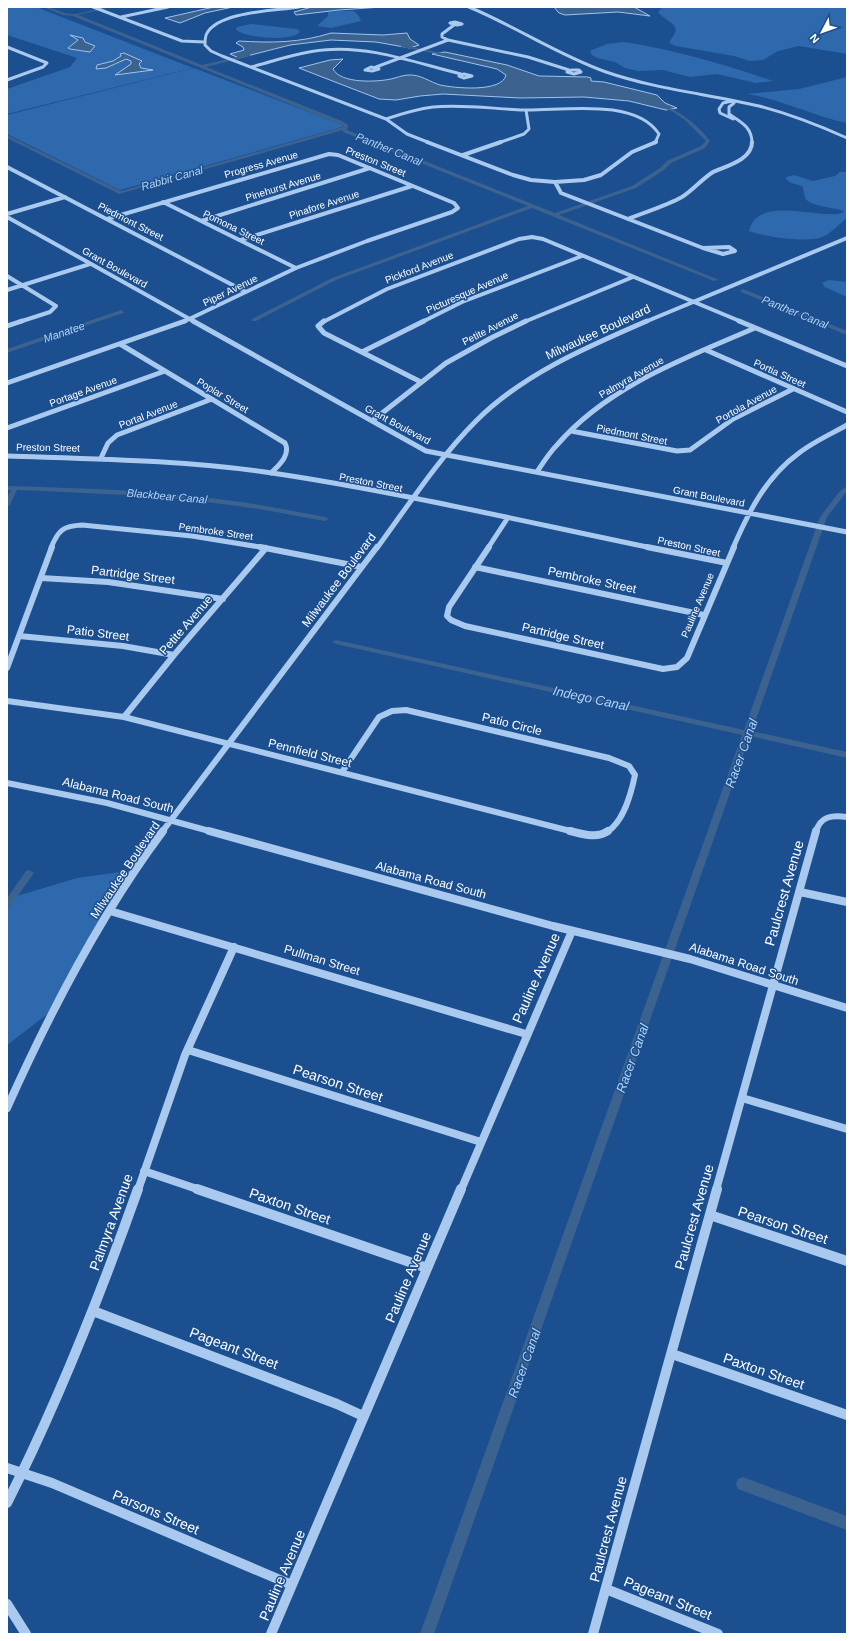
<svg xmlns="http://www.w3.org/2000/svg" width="854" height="1641" viewBox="0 0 854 1641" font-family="Helvetica,sans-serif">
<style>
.green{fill:#2e69ad}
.water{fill:#3c6290;stroke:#9cc4f0}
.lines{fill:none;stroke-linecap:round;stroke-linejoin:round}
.canal{fill:#3c6290;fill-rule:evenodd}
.minor-far5{stroke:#a9c9ee;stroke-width:3}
.minor-far4{stroke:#a9c9ee;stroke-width:4}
.minor-far3{stroke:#a9c9ee;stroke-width:5}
.minor-far2{stroke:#a9c9ee;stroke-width:6}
.minor-far1{stroke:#a9c9ee;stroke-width:8}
.minor{stroke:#a9c9ee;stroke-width:10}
.labels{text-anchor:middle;stroke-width:3;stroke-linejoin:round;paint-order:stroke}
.far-street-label{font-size:10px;fill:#fff;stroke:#1b4f8f}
.far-water-label{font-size:11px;font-style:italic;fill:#b5d3f5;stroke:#1b4f8f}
.street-label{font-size:12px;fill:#fff;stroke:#1b4f8f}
.water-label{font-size:13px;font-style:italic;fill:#b5d3f5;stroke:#1b4f8f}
.near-street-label{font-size:14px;fill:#fff;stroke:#1b4f8f}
</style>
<rect width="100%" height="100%" fill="#1b4f8f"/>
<path class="green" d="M 7,7 L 36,7 L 193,68 L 7,114 L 7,89 L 70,67 L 77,58 L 7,35 Z
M 662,7 L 847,7 L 847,54 L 799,46 L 778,51 L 763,60 L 750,61 L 734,56 L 676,46 L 669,43 L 676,31 L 674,25 L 658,13 Z
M 339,11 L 354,11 L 359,16 L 361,21 L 331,28 L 317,26 L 328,16 L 328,12 Z
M 251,24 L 297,29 L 300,32 C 291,42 247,38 236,30 L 237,27 Z
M 624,42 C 675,50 724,64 773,81 L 756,83 L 717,74 L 690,77 L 663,70 L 638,71 L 625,68 L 615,62 L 597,58 L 592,55 L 590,51 L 607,44 Z
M 194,68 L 343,125 L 342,127 L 120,190 L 7,134 L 7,115 Z
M 847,77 L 847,123 C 813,116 781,99 747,94 L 799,89 Z
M 840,172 L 847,172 L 847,218 C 839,224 832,233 822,237 C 807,243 764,237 749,231 C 758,194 819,220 842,213 L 844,211 C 836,208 809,206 805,198 C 804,194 804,190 802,186 L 791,183 L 786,179 L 786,177 L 794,175 L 813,181 L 835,176 Z
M 829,280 L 847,282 L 847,297 L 825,287 L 822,283 Z
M 128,871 L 135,871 L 49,1013 L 7,1045 L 7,899 L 77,878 Z"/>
<path class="water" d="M 214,7 L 233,7 L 205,13 L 180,23 L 165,18 Z
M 312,7 L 382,7 L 339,10 L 296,15 L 294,12 Z
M 554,7 L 634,7 L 650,16 L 618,12 L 565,15 L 559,13 Z
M 331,33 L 383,35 L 407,33 L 410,39 L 419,45 L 410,48 L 376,42 L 331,40 L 290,45 L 239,58 L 230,54 L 244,50 L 243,47 L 236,43 L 239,41 C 270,43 300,43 331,33 Z
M 70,35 L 83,38 L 85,42 L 95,46 L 90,52 L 70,49 L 68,48 L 78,40 Z
M 445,52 L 507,65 L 539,76 L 588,77 L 591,78 L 591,81 L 604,82 L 657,95 L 665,103 L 677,108 L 666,110 L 629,101 L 584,97 L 520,98 L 443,94 L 420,96 L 396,100 L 379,99 L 299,68 L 330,60 L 343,59 L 333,69 C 341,84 377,82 391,79 C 396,78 403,75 408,75 C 420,74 430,82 440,85 C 454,88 502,93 506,75 L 497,69 L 432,54 Z
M 124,53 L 142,61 L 139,64 L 141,68 L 153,70 L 115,75 L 131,64 L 131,61 L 126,59 L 106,68 L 96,69 L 97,65 L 113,61 L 121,56 L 120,54 Z"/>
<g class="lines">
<path class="canal" d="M 43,7 C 54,7 63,15 74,14 C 87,13 99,7 112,7 L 78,15 L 202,65 L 250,54 L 250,56 L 206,67 L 342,121 L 348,125 L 347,130 L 555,213 L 632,186 L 660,168 L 667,161 L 701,146 L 706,141 L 686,121 L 673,112 L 659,106 L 661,105 C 681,111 697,124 710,141 L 705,148 L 671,163 L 664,170 L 636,188 L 559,215 L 719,280 L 714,281 L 532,208 L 336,280 L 256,321 L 252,321 L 252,319 L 332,278 L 528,206 L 343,132 L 343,130 L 119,194 L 7,138 L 7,135 L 121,191 L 343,127 L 344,126 L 73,16 L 63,15 Z
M 402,45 L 448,54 L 450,55 L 448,56 L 401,47 Z
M 743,289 L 847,331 L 847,335 L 741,292 L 740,291 Z
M 121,310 L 124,312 L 123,313 L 7,353 L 7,349 Z
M 7,486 C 80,488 154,490 226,500 C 259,504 292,511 325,517 L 329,519 L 325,521 C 291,515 257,508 223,504 C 155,495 86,493 17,490 L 10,505 L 7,507 L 7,498 L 11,490 L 7,490 Z
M 847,486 L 847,491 L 827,517 L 752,731 L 847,752 L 847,758 L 750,736 L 434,1634 L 420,1634 L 742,735 L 336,644 L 332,642 L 336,640 L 744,730 L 820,517 L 840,491 Z
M 29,870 L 34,873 L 10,907 L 7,908 L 7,898 L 26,871 Z
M 743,1477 L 847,1516 L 847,1530 L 738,1489 L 736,1484 L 738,1479 Z"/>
<path class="minor-far5" d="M 93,7 L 182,41 L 204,42
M 299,7 C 276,11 220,11 207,33 C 205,36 205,41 205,45 L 211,51 L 222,56 L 386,119
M 469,7 C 515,26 558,55 606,72 C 655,89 708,94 759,106 C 790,114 818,125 847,138
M 121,17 L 168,7
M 455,22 L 462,24 L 457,25 L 450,23 Z
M 454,25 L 442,34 L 442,37 L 448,40 L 528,57 L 569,70
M 7,47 L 47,63 L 43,67 L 7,80
M 251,67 C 275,61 298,52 323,50 C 369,45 416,63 461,74
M 371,67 L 379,69 L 372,71 L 365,70 Z
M 376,67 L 448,40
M 572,70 L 579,70 L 581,72 L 574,74 L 567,72 Z
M 464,74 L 472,76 L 464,78 L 459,76 Z
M 731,101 L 734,103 L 729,107 L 729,114 C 741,122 752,127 752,143
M 732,101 L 723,103 L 719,109 L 720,113 L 733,119
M 386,119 L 407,134 L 430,143
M 386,119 C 401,114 417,109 433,107 C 463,104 494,109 524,110 C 561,111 635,97 659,134 L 655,143
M 498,143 L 524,134 L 529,129 L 526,110"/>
<path class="minor-far4" d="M 427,142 L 513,175 L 531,180 L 555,182 L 584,180 L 601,175 L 632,152 L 656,142
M 463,155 L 501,142
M 7,167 L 246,292
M 555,182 L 561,193 L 703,248
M 163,202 L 296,268
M 7,214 L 65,197
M 7,217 L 195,322
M 107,219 L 329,154 L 338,155 L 454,203 L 458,208 L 452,212 L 367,241 L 296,268 L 183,322
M 628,219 C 645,212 666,206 682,197 C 693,190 702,179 713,172 C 726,166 752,160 752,142
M 201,221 L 370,168
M 241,240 L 412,186
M 729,247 L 735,251 L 723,254 L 703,248 Z
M 7,276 L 56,306 L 50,312 L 19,322
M 7,290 L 90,264
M 323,322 L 387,289 L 519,239 L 532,237 L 543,239 L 742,322
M 422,322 L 462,302 L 582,256
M 524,322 L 633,277
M 645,322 L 847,238"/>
<path class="minor-far3" d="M 193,321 L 426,451 L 847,532
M 324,321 L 318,326 L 324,333 L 419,381
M 739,321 L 847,366
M 7,326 L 22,321
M 120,344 L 285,443 C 291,455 279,465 271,473
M 706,350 L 847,412
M 362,352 L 424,321
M 7,383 L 185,321
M 372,421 L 446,363 L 491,338 L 526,321
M 7,428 L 165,371
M 571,431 L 677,451 L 690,450 L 733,419 L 793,389
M 7,456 C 95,459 184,460 272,473 C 399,492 526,522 652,548
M 101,458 L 108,443 L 117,435 L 212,399
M 537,472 C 543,463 549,453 557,445 C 608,386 685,358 755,328
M 51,548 C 58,530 63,526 82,525 L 192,536 L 266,548
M 377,548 C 408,506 438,459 476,421 C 523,374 587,347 647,321
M 488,548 L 507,519
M 733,548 C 749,511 766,477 799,453 C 813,442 831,434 847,425"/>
<path class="minor-far2" d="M 260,547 L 362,567
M 489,547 L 449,607 L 447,616 L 451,620 L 465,626 L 663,669 L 677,667 L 687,658 L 734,547
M 647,547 L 727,563
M 475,567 L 704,615
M 41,578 L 108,582 L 223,599
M 19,636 L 123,646 L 174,655
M 7,668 L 52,547
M 7,701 L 124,717 L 574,832
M 124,717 L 174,655 L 266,548
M 342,772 L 379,717 L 392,711 L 406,710 L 609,758 L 629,766 L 635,775 C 631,794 624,821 607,832
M 7,783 L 107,803 L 213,832
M 162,832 L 377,547
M 816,832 C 820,816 832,815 847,817"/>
<path class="minor-far1" d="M 209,831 L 553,926 L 690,959 L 847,1008
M 570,831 C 582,834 597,839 608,831
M 800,892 L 847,902
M 110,911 L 526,1034
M 188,1050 L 481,1142
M 742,1098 L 847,1129
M 7,1108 C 50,1012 100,915 163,831
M 144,1171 L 200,1190
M 138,1190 L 185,1055 L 234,947
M 461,1190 L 572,931
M 716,1190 L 816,831"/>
<path class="minor" d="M 197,1189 L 427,1268
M 710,1215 L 847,1261
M 93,1311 L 337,1404 L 363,1416
M 672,1354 L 847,1415
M 7,1468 L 52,1483 L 292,1585
M 7,1503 C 58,1402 100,1296 138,1189
M 606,1589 L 718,1634
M 7,1604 L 26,1634
M 271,1634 L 461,1189
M 593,1634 L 717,1189"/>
</g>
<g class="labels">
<g class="far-street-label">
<text transform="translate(376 161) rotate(22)" y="4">Preston Street</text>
<text transform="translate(261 164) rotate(-16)" y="4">Progress Avenue</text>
<text transform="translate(283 186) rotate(-17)" y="4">Pinehurst Avenue</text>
<text transform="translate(324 204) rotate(-18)" y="4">Pinafore Avenue</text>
<text transform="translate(131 221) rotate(27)" y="4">Piedmont Street</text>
<text transform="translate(234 227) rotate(26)" y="4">Pomona Street</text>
<text transform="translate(115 267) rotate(29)" y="4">Grant Boulevard</text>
<text transform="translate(419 267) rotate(-21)" y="4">Pickford Avenue</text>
<text transform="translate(230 290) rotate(-26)" y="4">Piper Avenue</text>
<text transform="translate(467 292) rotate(-24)" y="4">Picturesque Avenue</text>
<text transform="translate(490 328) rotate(-27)" y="4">Petite Avenue</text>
<text transform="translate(780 373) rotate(24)" y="4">Portia Street</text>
<text transform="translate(631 377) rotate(-30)" y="4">Palmyra Avenue</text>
<text transform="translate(83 391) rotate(-20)" y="4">Portage Avenue</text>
<text transform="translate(223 395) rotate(31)" y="4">Poplar Street</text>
<text transform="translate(746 404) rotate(-29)" y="4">Portola Avenue</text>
<text transform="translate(148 414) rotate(-21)" y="4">Portal Avenue</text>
<text transform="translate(398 424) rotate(28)" y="4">Grant Boulevard</text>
<text transform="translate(632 434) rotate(11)" y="4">Piedmont Street</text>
<text transform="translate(48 447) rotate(1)" y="4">Preston Street</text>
<text transform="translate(371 482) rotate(11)" y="4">Preston Street</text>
<text transform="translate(709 496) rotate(11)" y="4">Grant Boulevard</text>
<text transform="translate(216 531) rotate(8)" y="4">Pembroke Street</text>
<text transform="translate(689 546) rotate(12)" y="4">Preston Street</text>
<text transform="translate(697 605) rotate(-67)" y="4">Pauline Avenue</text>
</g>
<g class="far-water-label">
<text transform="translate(389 149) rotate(22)" y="4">Panther Canal</text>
<text transform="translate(172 178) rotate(-16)" y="4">Rabbit Canal</text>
<text transform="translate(795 312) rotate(22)" y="4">Panther Canal</text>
<text transform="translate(64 332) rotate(-19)" y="4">Manatee</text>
<text transform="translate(167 496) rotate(5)" y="4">Blackbear Canal</text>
</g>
<g class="street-label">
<text transform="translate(598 332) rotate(-25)" y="4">Milwaukee Boulevard</text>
<text transform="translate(133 575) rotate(7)" y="4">Partridge Street</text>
<text transform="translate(339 580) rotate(-53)" y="4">Milwaukee Boulevard</text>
<text transform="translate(592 580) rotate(12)" y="4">Pembroke Street</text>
<text transform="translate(186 625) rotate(-49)" y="4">Petite Avenue</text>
<text transform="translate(98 633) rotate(7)" y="4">Patio Street</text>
<text transform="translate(563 636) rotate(13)" y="4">Partridge Street</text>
<text transform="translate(512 724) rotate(14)" y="4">Patio Circle</text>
<text transform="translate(310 753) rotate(14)" y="4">Pennfield Street</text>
<text transform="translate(118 795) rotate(14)" y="4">Alabama Road South</text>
<text transform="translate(125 870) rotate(-56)" y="4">Milwaukee Boulevard</text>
<text transform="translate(431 880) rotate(15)" y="4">Alabama Road South</text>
<text transform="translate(322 960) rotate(17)" y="4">Pullman Street</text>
<text transform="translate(744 964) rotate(18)" y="4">Alabama Road South</text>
</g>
<g class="water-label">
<text transform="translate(591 698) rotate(12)" y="5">Indego Canal</text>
<text transform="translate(741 753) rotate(-70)" y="5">Racer Canal</text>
<text transform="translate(632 1058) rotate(-70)" y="5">Racer Canal</text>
<text transform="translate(524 1363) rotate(-70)" y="5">Racer Canal</text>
</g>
<g class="near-street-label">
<text transform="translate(784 893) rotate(-74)" y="5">Paulcrest Avenue</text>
<text transform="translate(536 978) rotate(-66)" y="5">Pauline Avenue</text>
<text transform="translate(338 1083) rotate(18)" y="5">Pearson Street</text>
<text transform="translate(290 1206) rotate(19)" y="5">Paxton Street</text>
<text transform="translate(694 1217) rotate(-74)" y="5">Paulcrest Avenue</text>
<text transform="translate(111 1222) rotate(-70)" y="5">Palmyra Avenue</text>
<text transform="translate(783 1225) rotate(18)" y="5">Pearson Street</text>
<text transform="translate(408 1277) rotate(-67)" y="5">Pauline Avenue</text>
<text transform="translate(234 1348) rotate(21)" y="5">Pageant Street</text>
<text transform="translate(764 1371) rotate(19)" y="5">Paxton Street</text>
<text transform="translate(156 1512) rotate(23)" y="5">Parsons Street</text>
<text transform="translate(608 1529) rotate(-75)" y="5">Paulcrest Avenue</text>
<text transform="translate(282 1575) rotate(-67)" y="5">Pauline Avenue</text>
<text transform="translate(668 1598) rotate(22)" y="5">Pageant Street</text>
</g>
</g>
<rect width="854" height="1641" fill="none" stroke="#ffffff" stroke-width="16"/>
<g transform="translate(822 32) rotate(229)" stroke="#1b4f8f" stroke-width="3" paint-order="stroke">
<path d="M0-3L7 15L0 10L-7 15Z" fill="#ffffff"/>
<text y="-6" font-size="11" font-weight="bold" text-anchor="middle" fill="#ffffff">N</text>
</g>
</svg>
